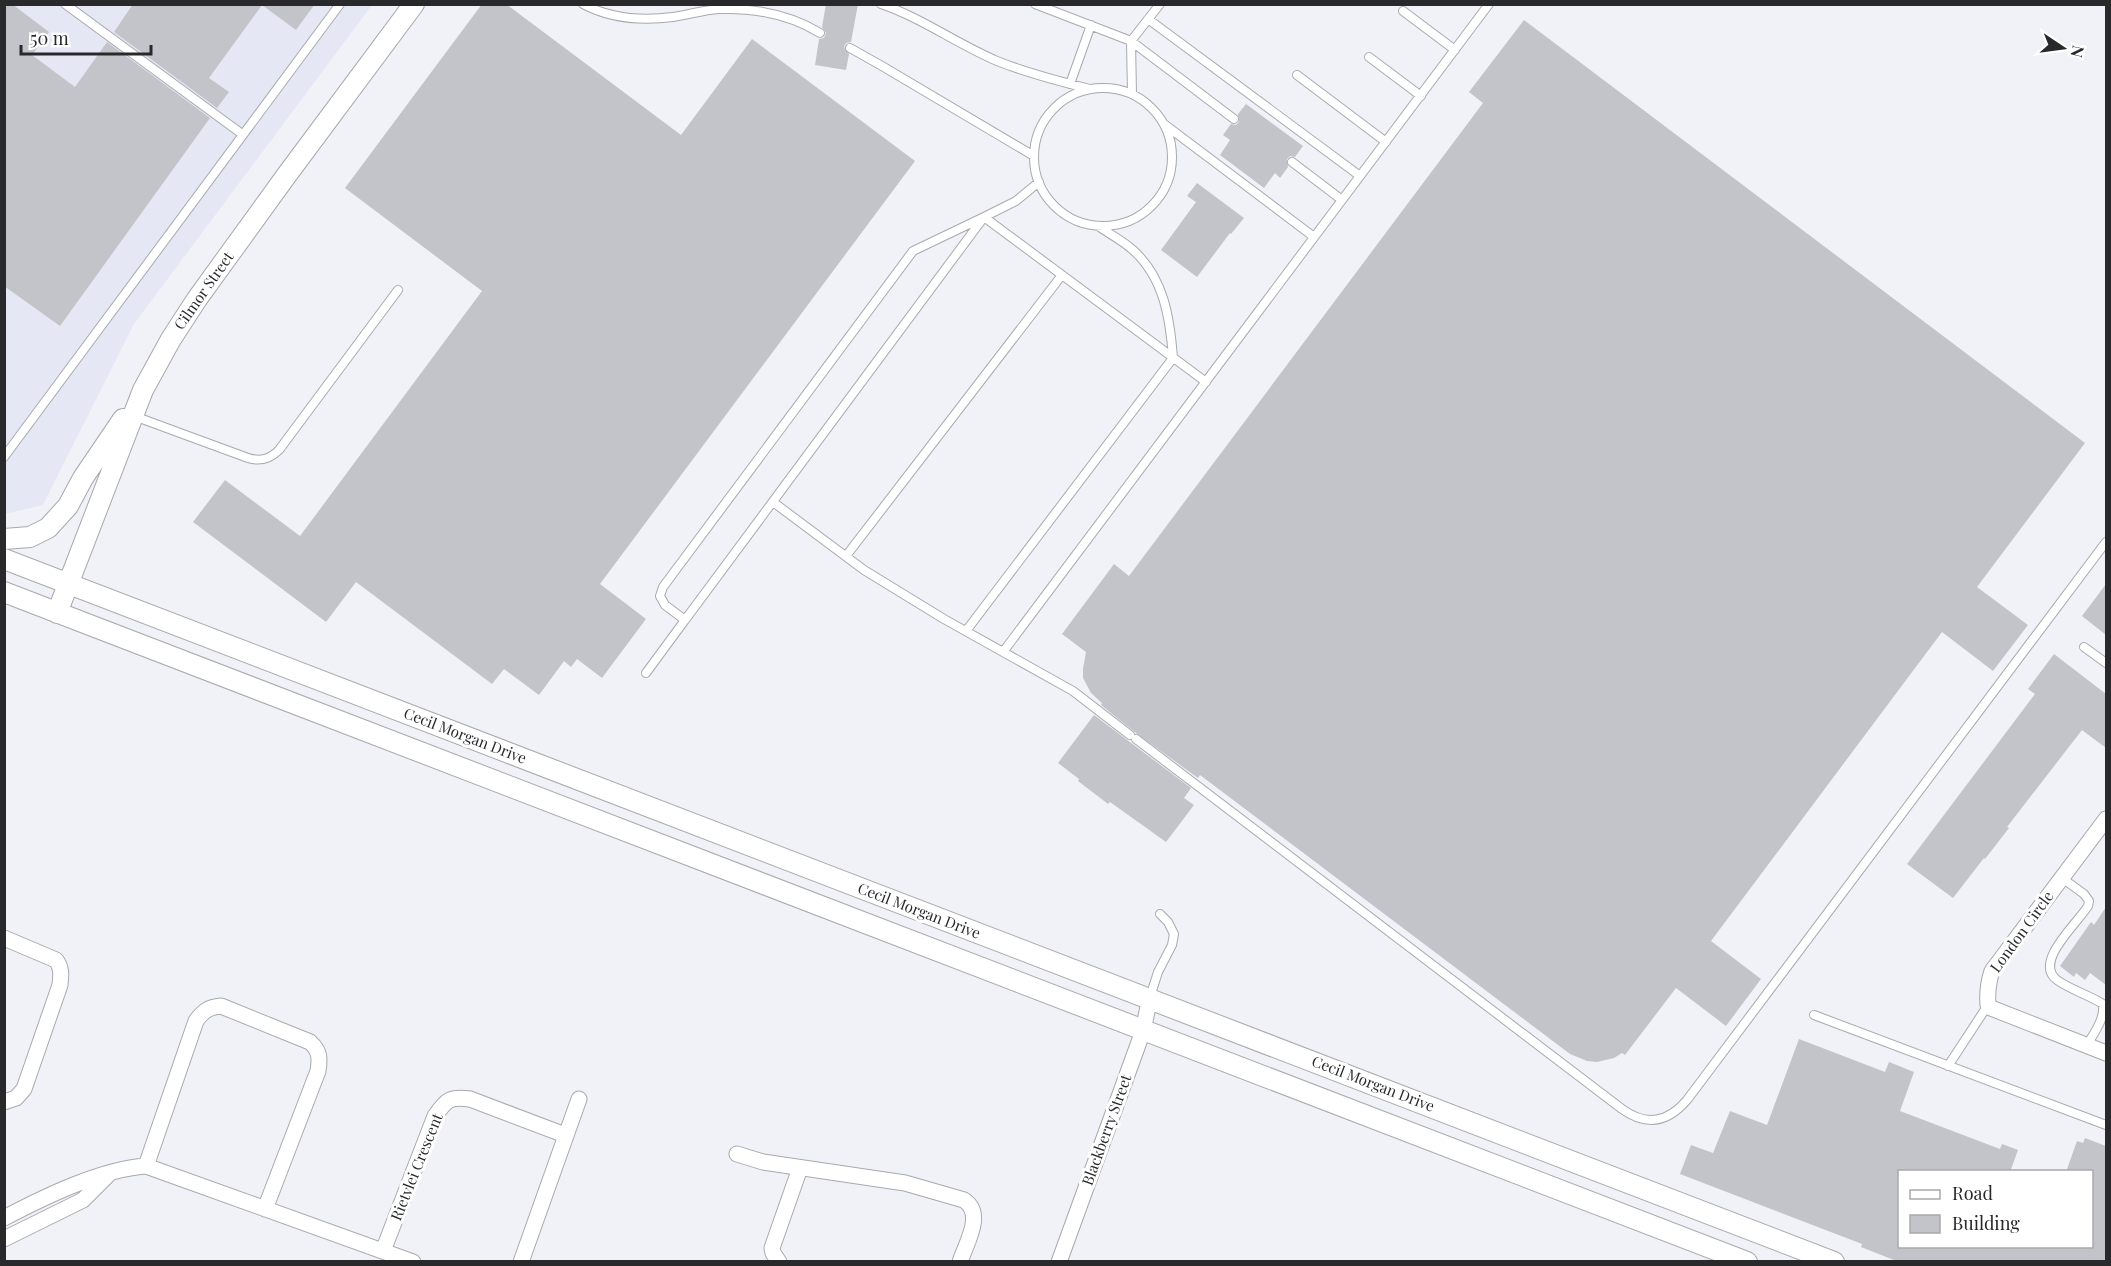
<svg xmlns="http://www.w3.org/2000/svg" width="2111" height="1266" viewBox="0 0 2111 1266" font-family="'Playfair Display',serif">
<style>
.built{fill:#e5e7f4}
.building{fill:#c3c4ca}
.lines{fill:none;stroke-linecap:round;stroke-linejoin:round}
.service-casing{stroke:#a8a9af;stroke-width:10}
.minor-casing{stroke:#a8a9af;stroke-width:17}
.tertiary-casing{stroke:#a8a9af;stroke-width:22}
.service{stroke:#fff;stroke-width:8}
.minor{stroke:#fff;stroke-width:15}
.tertiary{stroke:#fff;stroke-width:20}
.labels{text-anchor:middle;stroke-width:6;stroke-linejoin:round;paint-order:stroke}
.street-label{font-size:15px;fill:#29292c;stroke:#fff}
</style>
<rect width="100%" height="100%" fill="#f1f2f8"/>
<path class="built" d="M 4,5 L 372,5 L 134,324 L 43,505 L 5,514 Z"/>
<path class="building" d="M 4,4 L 12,4 L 49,32 L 32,55 L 75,87 L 107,42 L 210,118 L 60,326 L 4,286 Z
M 133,4 L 315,4 L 296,30 L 262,5 L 209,78 L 229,92 L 217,108 L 114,32 Z
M 482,4 L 506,4 L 681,135 L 752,39 L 915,161 L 600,584 L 646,619 L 602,678 L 577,659 L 571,667 L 564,661 L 539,695 L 504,669 L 492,684 L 356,582 L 326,622 L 193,522 L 225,480 L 300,536 L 482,291 L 345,188 Z
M 826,4 L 858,4 L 851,42 L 846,43 L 844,47 L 849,54 L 846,70 L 815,65 L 819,39 L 824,38 L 826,33 L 822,27 Z
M 1524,20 L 2085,443 L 1977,587 L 2028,625 L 1993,671 L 1942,632 L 1711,941 L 1761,979 L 1726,1026 L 1676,988 L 1625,1055 L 1622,1053 L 1614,1058 L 1597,1062 L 1587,1061 L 1570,1054 L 1200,775 L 1198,778 L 1136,733 L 1101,705 L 1102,703 L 1091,693 L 1083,678 L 1083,669 L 1086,652 L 1062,634 L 1114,564 L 1129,576 L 1483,103 L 1469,92 Z
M 1246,104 L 1303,146 L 1295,157 L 1290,156 L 1287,159 L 1288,167 L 1280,178 L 1275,173 L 1264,188 L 1220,155 L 1230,140 L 1223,135 L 1231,124 L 1236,125 L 1239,122 L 1238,114 Z
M 1197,183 L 1244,218 L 1231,234 L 1230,233 L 1197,277 L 1161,250 L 1196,202 L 1187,196 Z
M 2106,584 L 2106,635 L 2082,616 Z
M 2054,654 L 2106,694 L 2106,748 L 2082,730 L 2007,827 L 2009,828 L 1985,859 L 1984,858 L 1953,898 L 1907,864 L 2035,694 L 2028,689 Z
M 1094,715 L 1191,788 L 1184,798 L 1194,805 L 1166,842 L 1110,802 L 1108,804 L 1078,781 L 1079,779 L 1058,763 Z
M 2106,907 L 2106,985 L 2090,973 L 2085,980 L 2076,973 L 2074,977 L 2060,966 L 2091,922 L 2094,925 Z
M 1799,1039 L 1885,1072 L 1889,1062 L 1914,1072 L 1900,1111 L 2000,1149 L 2002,1144 L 2018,1150 L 2010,1172 L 1899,1172 L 1899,1246 L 2091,1246 L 2091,1172 L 2066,1172 L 2077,1141 L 2083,1143 L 2085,1138 L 2106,1146 L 2106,1262 L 1899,1262 L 1861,1247 L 1862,1244 L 1680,1174 L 1691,1145 L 1713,1153 L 1730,1111 L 1767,1125 Z"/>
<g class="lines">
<defs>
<path id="service" d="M 65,4 L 242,134
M 583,4 C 611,19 642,21 673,17 C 688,15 703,10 719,9 C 755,8 789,14 820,33
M 881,4 C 922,18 957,44 997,61 C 1027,73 1058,81 1090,89
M 1035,4 L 1131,41 L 1234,119
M 1403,11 L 1455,50
M 1148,19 L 1360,176
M 850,48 L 882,66 L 1034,156
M 1369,57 L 1421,96
M 1297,75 L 1386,142
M 1070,84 L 1091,25
M1034 157a69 69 0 1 1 138 0a69 69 0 1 1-138 0Z
M 1132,94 L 1131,41 L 1160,4
M 1164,124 L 1314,237
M 1292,162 L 1342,200
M 1039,182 L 1016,201 L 984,217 L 1206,382
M 984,217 L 685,620 L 665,605 L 660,596 L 663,587 L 913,251 Z
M 134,416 L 248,458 C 261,462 270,459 279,450 L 398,290
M 4,457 L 340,4
M 773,502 L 864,570 L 944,619 L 1073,691 L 1130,735
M 846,556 L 1062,275
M 966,631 L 1173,358 C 1170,318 1164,278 1133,250 C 1123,241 1110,234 1098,226
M 2084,647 L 2106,663
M 1003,652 L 1489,4
M 646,673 L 685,620
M 1136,739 L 1622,1109 C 1647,1127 1668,1122 1687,1100 L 2106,542
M 2062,878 L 2084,894 L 2089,901 L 2088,906 C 2077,924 2033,962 2057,980 C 2071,990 2089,995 2103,1004 C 2105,1019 2094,1033 2087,1045
M 1150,997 L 1158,972 L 1172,945 L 1174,934 L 1168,922 L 1160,914
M 1814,1015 L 2106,1125
M 1948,1066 L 1988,1005"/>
<path id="minor" d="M 2106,819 L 1992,971 C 1988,983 1987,993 1988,1005 L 1991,1008 L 2106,1053
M 4,938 L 56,960 C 62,968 61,975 60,985 L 24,1089 L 16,1098 L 4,1102
M 737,1154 L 763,1162 L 905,1183 L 964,1200 C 985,1214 966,1243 960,1262
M 146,1166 L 196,1021 C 203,1011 209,1007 221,1006 L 310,1042 C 320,1051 320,1058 318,1071 L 265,1209
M 4,1218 C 44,1197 101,1169 146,1166 L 413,1262
M 4,1239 L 83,1200 L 109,1174
M 383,1251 L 435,1116 C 446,1100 450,1096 470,1099 L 565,1135
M 521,1262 L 579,1099
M 779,1262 L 773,1253 L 772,1248 L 800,1168
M 1059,1262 L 1143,1031 L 1150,997"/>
<path id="tertiary" d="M 4,539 L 30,537 L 48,528 L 68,506 L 83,478 L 123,419
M 4,559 L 1834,1262
M 4,592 L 1747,1262
M 57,613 L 143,390 L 171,339 L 197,299 L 286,176 L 414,4"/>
</defs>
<use href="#service" class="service-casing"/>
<use href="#minor" class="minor-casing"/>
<use href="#tertiary" class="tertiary-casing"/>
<use href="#service" class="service"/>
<use href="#minor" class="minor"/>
<use href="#tertiary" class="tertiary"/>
</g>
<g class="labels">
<g class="street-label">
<text transform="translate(204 291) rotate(-55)" y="5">Cilmor Street</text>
<text transform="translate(465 736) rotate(21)" y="5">Cecil Morgan Drive</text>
<text transform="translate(919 911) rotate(21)" y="5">Cecil Morgan Drive</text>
<text transform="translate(2022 932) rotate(-54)" y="5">London Circle</text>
<text transform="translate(1373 1084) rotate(21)" y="5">Cecil Morgan Drive</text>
<text transform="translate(1107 1130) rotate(-70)" y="5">Blackberry Street</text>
<text transform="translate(417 1167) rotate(-68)" y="5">Rietvlei Crescent</text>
</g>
</g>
<rect width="2111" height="1266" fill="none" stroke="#29292c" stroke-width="12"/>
<rect x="1898" y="1170" width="195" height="78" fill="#ffffff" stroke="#a9a9ab" stroke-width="1.5"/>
<rect x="1910" y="1190" width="30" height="9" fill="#ffffff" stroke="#a9a9ab" stroke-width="1.5"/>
<text x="1952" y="1200" font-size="18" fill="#29292c">Road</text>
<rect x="1910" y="1215" width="30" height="18" fill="#c3c4ca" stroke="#a9a9ab" stroke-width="1.5"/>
<text x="1952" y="1230" font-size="18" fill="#29292c">Building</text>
<g transform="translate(2063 48) rotate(103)" stroke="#ffffff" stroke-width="4.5" paint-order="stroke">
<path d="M0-4.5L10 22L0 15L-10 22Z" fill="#29292c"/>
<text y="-9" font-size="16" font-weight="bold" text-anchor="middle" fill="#29292c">N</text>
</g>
<path d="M21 45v9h130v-9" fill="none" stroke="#29292c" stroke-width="3"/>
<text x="30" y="45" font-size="18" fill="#29292c" stroke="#ffffff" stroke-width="4.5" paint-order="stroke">50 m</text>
</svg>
